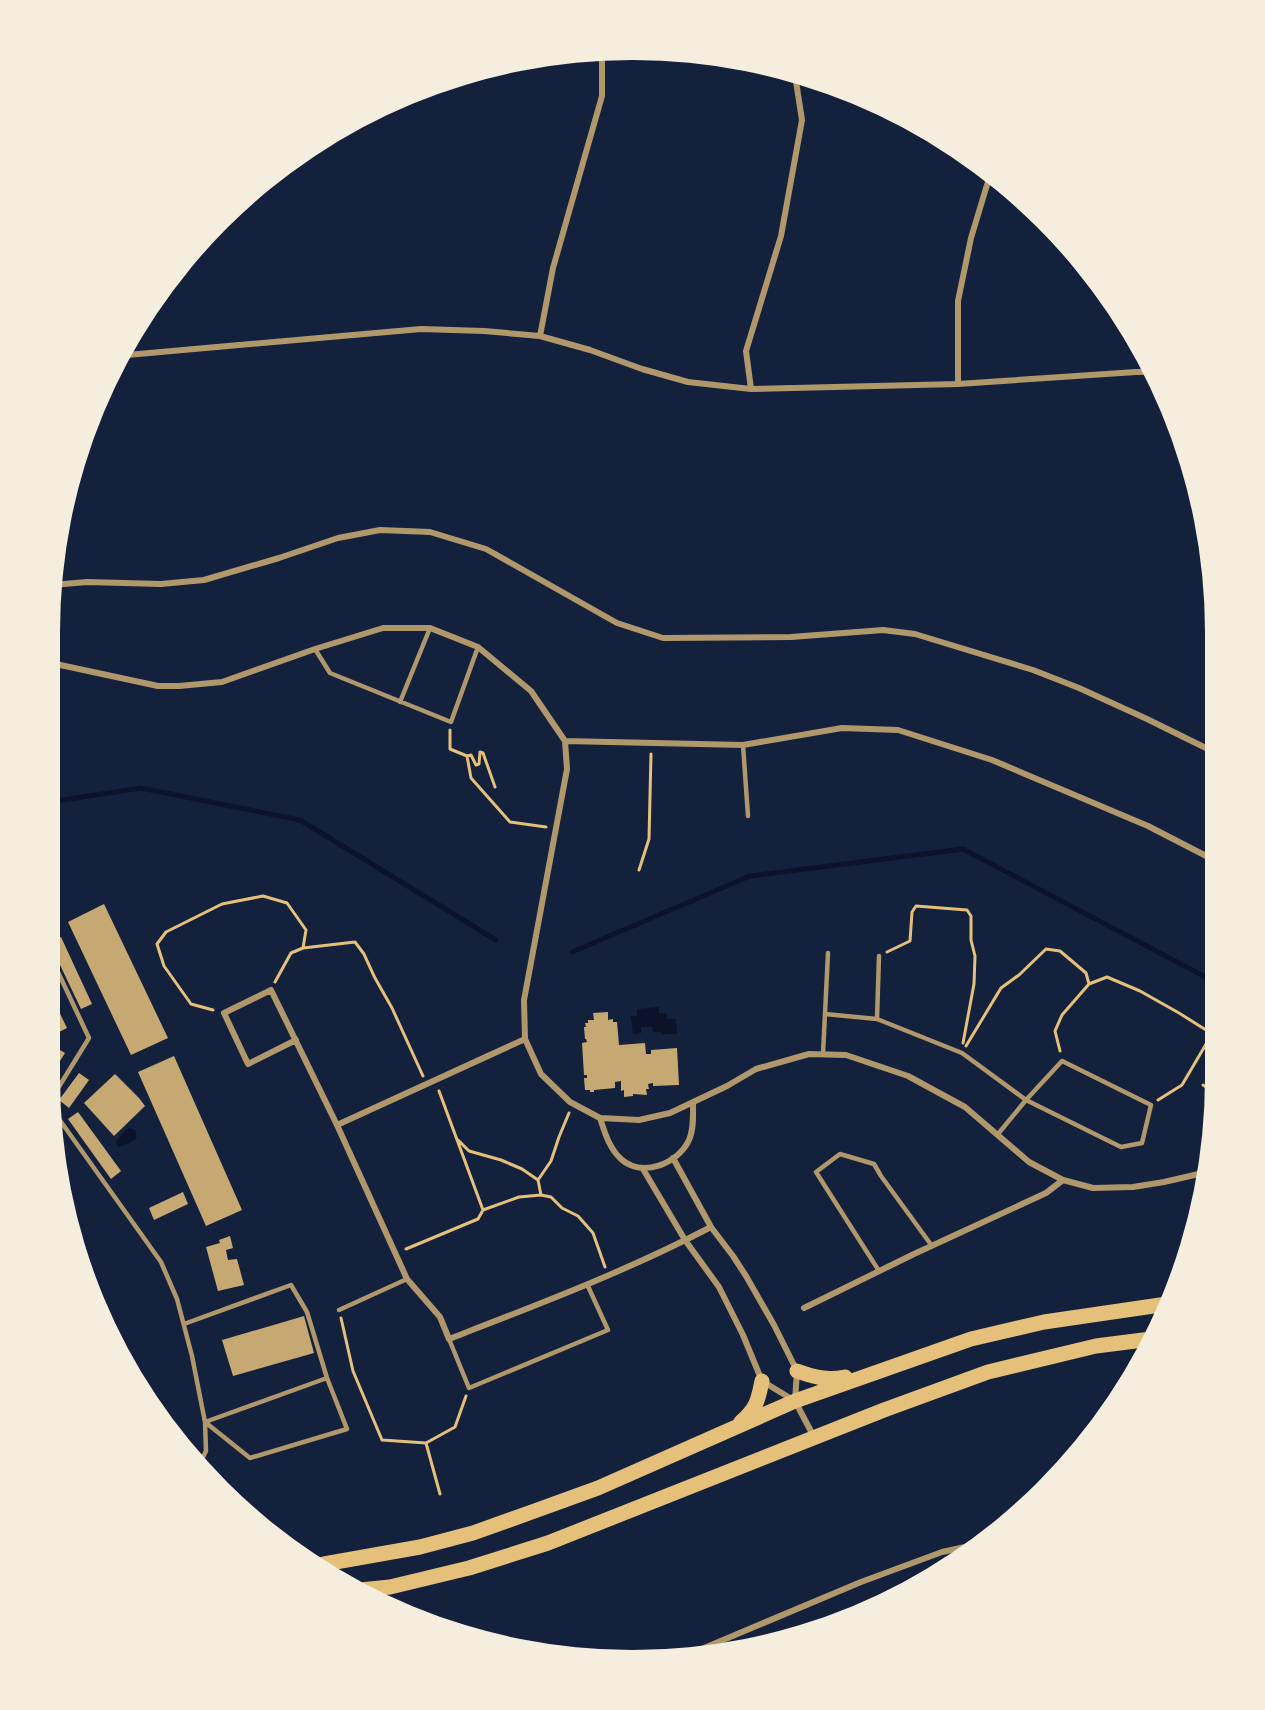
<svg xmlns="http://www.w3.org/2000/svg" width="1265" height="1710" viewBox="0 0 1265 1710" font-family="Lato,sans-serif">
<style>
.water{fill:#0b132b}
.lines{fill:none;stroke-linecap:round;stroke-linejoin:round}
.stream{stroke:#0b132b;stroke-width:5}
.building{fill:#c6a872}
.path{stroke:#e5c07b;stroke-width:3}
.service{stroke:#b1986c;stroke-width:4.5}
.minor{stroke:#b1986c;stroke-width:6}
.trunk{stroke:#e5c07b;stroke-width:15}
</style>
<rect width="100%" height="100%" fill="#14213d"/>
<path class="water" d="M 659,1007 L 659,1013 L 666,1013 L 667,1019 L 676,1019 L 677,1034 L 662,1034 L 661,1032 L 653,1032 L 652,1027 L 641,1027 L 641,1033 L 633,1034 L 631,1016 L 637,1016 L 637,1009 Z
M 129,1128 L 135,1130 L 137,1137 L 130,1143 L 118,1147 L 116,1143 L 117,1139 Z"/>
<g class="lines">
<path class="stream" d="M 50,802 L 141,788 L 300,820 L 496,940
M 572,952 L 750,876 L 963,849 L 1213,981
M 120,1351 L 134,1364"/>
</g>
<path class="building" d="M 104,904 L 168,1038 L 131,1055 L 68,922 Z
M 61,937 L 92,1004 L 81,1009 L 50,944 L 50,942 Z
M 50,993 L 67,1028 L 55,1034 L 50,1022 Z
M 608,1012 L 608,1020 L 613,1019 L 613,1022 L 617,1022 L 619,1045 L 645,1043 L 646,1054 L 651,1054 L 651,1050 L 677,1048 L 679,1085 L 653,1086 L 653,1083 L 648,1084 L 649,1089 L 646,1089 L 647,1095 L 633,1094 L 633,1096 L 624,1097 L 624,1090 L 621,1091 L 621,1081 L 615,1082 L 615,1088 L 594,1090 L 594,1092 L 590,1092 L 590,1090 L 585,1090 L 584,1078 L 587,1078 L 587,1075 L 584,1075 L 582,1043 L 587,1042 L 586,1039 L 585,1039 L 584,1027 L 586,1027 L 585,1023 L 588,1023 L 588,1020 L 594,1020 L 593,1013 Z
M 55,1047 L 65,1053 L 50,1077 L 50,1056 Z
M 174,1056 L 242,1210 L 206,1226 L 138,1072 Z
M 79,1073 L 89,1080 L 69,1108 L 59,1100 Z
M 115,1074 L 139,1098 L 145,1106 L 114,1136 L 84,1103 Z
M 78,1112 L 121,1171 L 111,1179 L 68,1119 Z
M 183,1192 L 188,1204 L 154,1220 L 149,1208 Z
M 230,1236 L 233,1248 L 226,1250 L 228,1260 L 237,1259 L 244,1285 L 218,1291 L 206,1247 L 220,1243 L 219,1240 Z
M 304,1316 L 314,1353 L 233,1376 L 222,1340 Z"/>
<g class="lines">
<path class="path" d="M 450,730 L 450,749 L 467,756 L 471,778 L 510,822 L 546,827
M 467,756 L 471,755 L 476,765 L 479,764 L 480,752 L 483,753 L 495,787
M 639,870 L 649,839 L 651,754
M 303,948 L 355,942 L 364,954 L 375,978 L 392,1008 L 423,1076
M 887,952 L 910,941 L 912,912 L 916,906 L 967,910 L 971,916 L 971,940 L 975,956 L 974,984 L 963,1043
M 213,1010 L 191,1004 L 164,966 L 157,944 L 166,932 L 222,904 L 263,896 L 287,903 L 306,930 L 303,948 L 291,953 L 275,982
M 966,1046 L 1001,988 L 1019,975 L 1046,949 L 1060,951 L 1086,973 L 1089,984
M 1060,1051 L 1055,1031 L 1062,1015 L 1089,984 L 1107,977 L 1140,991 L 1179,1013 L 1214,1035
M 1203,1085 L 1214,1092
M 439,1091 L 483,1210 L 519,1197 L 541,1195 L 551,1197 L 562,1208 L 578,1216 L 593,1233 L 605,1267
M 1158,1100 L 1182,1085 L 1212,1034
M 458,1140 L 469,1151 L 501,1160 L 522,1169 L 538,1180
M 541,1195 L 538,1180 L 551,1161 L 559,1137 L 569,1113
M 406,1249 L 478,1219 L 483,1210
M 341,1318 L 353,1371 L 382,1440 L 426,1443
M 440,1494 L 426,1443 L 455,1427 L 466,1396"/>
<path class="service" d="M 315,649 L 330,673 L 451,722 L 478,647
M 400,702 L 430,628
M 743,745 L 748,816
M 50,955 L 89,1038 L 52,1098
M 825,1014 L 828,953
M 877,1019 L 879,956
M 823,1054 L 825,1014 L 877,1019 L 962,1053 L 1026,1100 L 1121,1147 L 1142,1143 L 1151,1105 L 1062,1061 L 1026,1100 L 998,1134
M 54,1112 L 161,1262 L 177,1299 L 192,1356 L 205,1422 L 206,1451 L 200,1463
M 879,1271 L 816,1172 L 840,1154 L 874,1164 L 881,1176 L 932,1246
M 339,1310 L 407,1279
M 184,1324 L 291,1285 L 307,1312 L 327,1378
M 449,1339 L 469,1388 L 608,1330 L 587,1284
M 327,1378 L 347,1429 L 250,1458 L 205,1422 Z"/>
<path class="minor" d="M 540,336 L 553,268 L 602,96 L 602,51
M 127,355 L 421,329 L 484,331 L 540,336 L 590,350 L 642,369 L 688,382 L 751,389 L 958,384 L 1136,372 L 1150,372
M 958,384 L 958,301 L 971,238 L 990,175
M 751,389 L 746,351 L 781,236 L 802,120 L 795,75
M 52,585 L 87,582 L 161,584 L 204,580 L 279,558 L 338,538 L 380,530 L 430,532 L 486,549 L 617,623 L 663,638 L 791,637 L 883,630 L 915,634 L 1033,670 L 1079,688 L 1147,719 L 1212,751
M 51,663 L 158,686 L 179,686 L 222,682 L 315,649 L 383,628 L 430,628 L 478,647 L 531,691 L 565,741 L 567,769 L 524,1000 L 525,1039 L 541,1074 L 570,1102 L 600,1118 L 639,1120 L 670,1113 L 727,1086 L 756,1069 L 809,1054 L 846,1055 L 908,1076 L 965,1107 L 1029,1162 L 1063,1180 L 1093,1188 L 1133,1187 L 1164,1182 L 1203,1173
M 565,741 L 743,745 L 842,728 L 898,730 L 992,760 L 1148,826 L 1212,859
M 296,1040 L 248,1064 L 224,1013 L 271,990 L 337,1125 L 407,1279 L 440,1317 L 449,1339 C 537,1305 627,1271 711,1227
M 600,1118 C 605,1133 609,1148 621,1159 C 642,1178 678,1164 689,1140 C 694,1129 693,1115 693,1103
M 337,1125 L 525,1039
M 673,1158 L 711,1227 L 733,1256 L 746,1276 L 774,1325 L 797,1371 L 795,1401
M 643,1169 L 685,1240 L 719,1287 L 743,1335 L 762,1381 L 795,1401 L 814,1437
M 804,1308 L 914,1254 L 1046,1193 L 1063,1180
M 685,1656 L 861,1582 L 942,1552 L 979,1544"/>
<path class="trunk" d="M 797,1371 C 814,1377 828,1381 845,1377
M 741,1422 C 757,1408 758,1400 762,1381
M 324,1564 L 420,1547 L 473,1533 L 529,1513 L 598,1488 L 795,1401 L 971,1339 L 1044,1322 L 1167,1304
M 360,1590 L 390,1587 L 469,1568 L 548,1543 L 884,1410 L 988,1372 L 1096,1346 L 1151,1339"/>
</g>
<path d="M0 0H1265V1710H0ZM632 60H633A572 572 0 0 1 1205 632V1078A572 572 0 0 1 633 1650H632A572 572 0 0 1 60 1078V632A572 572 0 0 1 632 60Z" fill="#f5edde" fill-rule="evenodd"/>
</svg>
